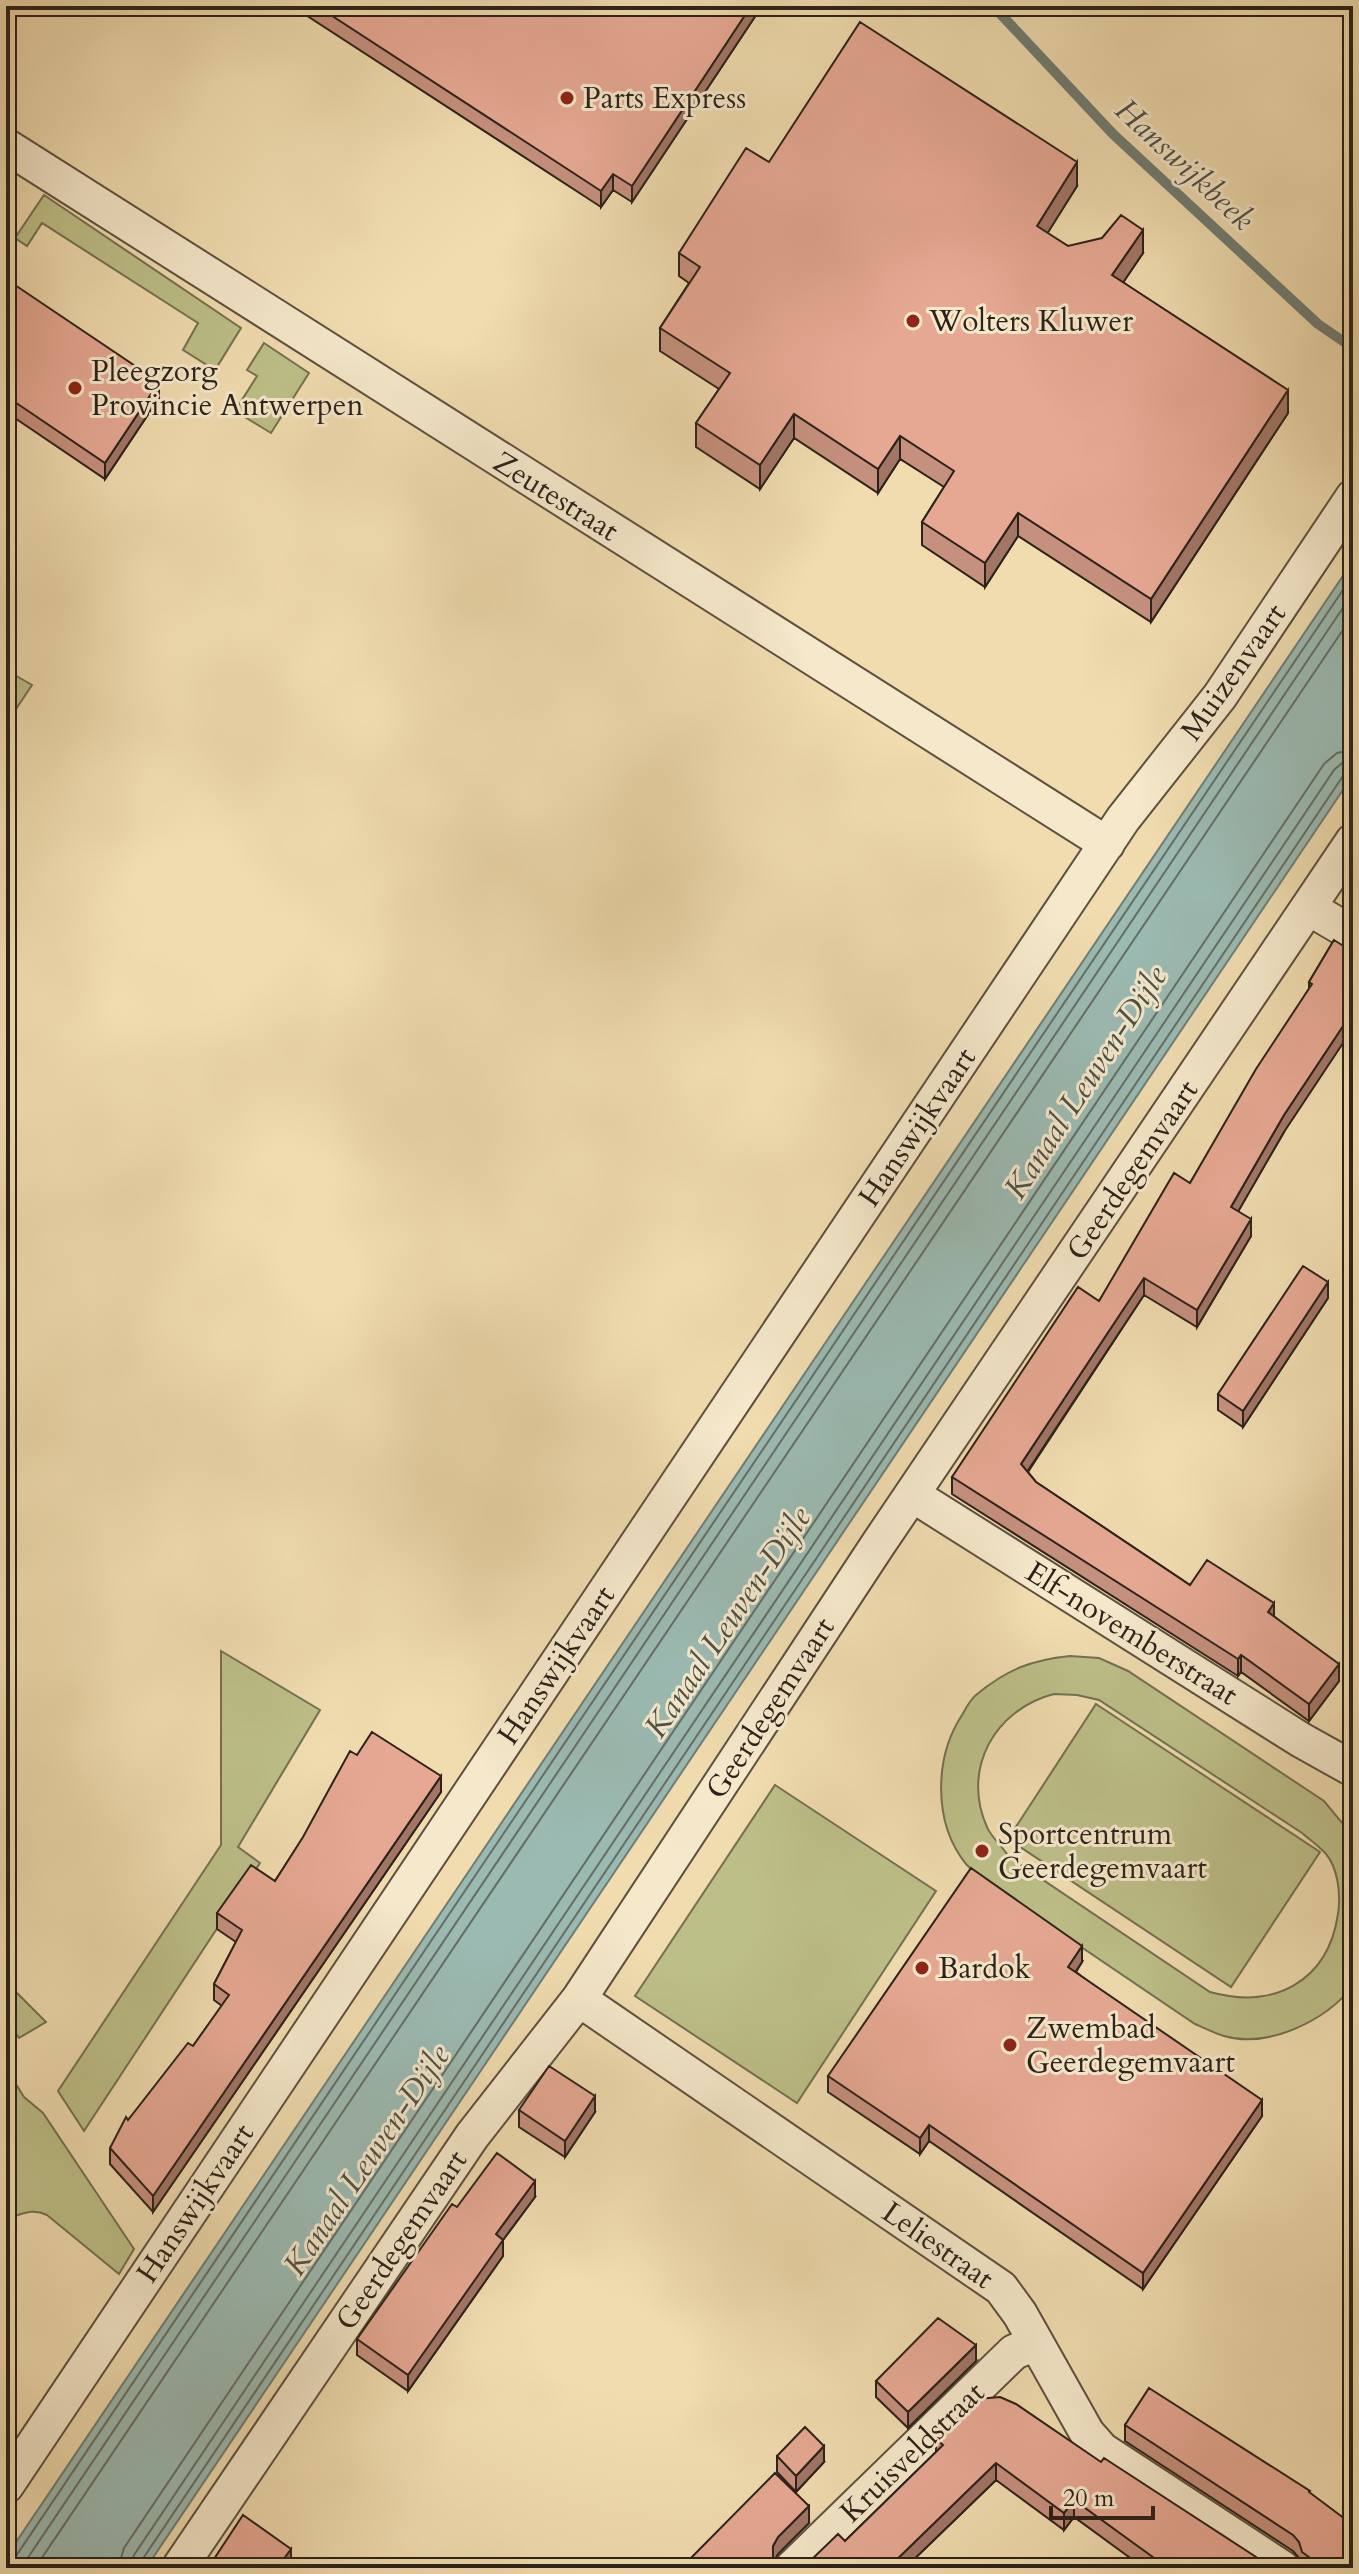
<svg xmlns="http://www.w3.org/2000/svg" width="1359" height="2574" viewBox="0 0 1359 2574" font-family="Cardo,serif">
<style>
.green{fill:#bdbf88;stroke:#747051;stroke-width:2;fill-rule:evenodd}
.water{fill:#9bbab2;stroke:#6f7d75;stroke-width:2}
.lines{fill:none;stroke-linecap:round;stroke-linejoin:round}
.shore{stroke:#646e66;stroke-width:2}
.stream{stroke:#6f7d75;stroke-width:10}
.minor-casing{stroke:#5d503f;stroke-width:38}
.minor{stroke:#f5e8cb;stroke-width:34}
.wall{fill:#c6907e;stroke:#2c221a;stroke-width:2}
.shaded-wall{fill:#a17667;stroke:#2c221a;stroke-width:2}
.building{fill:#e6a893;stroke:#2c221a;stroke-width:2}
.poi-dot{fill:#8f2418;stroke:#f5e8cb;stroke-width:3}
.labels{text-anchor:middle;stroke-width:6;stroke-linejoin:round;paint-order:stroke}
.poi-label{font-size:30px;fill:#2c221a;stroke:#f5e8cb;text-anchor:start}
.street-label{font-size:30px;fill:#2c221a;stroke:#f5e8cb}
.water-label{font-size:32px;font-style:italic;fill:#4d5048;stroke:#f5e8cb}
</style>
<rect width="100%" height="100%" fill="#f0dcaf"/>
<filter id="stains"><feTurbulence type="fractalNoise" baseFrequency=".0025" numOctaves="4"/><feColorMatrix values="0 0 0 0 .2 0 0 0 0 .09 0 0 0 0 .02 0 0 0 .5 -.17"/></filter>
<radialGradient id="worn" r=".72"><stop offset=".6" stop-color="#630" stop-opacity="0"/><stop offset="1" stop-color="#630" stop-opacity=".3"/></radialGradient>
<path class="green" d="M 44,195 L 241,328 L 215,370 L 183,350 L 198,323 L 42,223 L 27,246 L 15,238 Z
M 264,343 L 309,373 L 271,433 L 235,411 L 257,376 L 247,370 Z
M 6,670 L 32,685 L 6,724 Z
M 221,1651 L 320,1710 L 238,1847 L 260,1863 L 84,2131 L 58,2091 L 221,1845 Z
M 1070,1656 L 1099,1658 L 1128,1671 L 1324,1801 L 1353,1836 L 1353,1986 C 1326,2020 1269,2049 1224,2036 C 1214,2033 1204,2028 1195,2024 L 994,1888 C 985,1880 974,1873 966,1864 C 933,1823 934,1758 962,1715 C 966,1708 970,1700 976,1695 C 1007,1669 1032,1660 1070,1656 ZM 1054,1694 L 1077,1695 L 1099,1700 L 1302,1833 C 1310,1840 1319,1846 1326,1854 C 1338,1868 1341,1895 1338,1914 C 1328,1981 1275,2010 1210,1992 L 1009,1857 C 1003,1847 991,1837 987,1827 C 961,1769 995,1709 1054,1694 Z
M 1096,1704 L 1320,1852 L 1231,1987 L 1008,1839 Z
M 775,1785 L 936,1891 L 797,2103 L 635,1996 Z
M 6,1984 L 7,1983 L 46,2022 L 19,2038 L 6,2018 Z
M 6,2068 L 24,2097 L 43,2113 L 134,2249 L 119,2274 L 47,2215 C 30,2207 21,2216 6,2218 Z"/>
<path class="water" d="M 1353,561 L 1353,775 L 146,2568 L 6,2568 L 6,2557 Z"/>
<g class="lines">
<path class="shore" d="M 6,2560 L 16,2556 L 1353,575
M 18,2568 L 25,2562 L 1353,593
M 35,2568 L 1353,615
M 118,2568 L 124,2548 L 1324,764 L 1337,753 L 1353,750
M 130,2568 L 134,2555 L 1334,770 L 1342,763 L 1353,762
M 140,2568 L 142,2560 L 1343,776 L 1353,772"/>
<path class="stream" d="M 993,6 L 1113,134 L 1318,324 L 1353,348"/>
<defs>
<path id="minor" d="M 6,146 L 1107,844
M 1309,908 L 1353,934
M 913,1495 L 1301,1740 L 1353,1769
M 579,1999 L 1001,2288 L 1020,2314 L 1087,2433 L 1102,2450 L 1282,2568
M 6,2486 L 1123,819 L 1220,696 L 1353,497
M 179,2568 L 472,2136 L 579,1999 L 877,1546 L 1353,841
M 792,2568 L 1014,2352 L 1036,2343"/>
</defs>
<use href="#minor" class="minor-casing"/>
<use href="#minor" class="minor"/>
</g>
<path class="wall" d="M 292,6 L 762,6 L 632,202 L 613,190 L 601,207 Z
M 769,162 L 1077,186 L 1047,233 L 1068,246 L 1143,253 L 1123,282 L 1288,413 L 1151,622 L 1018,536 L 985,587 L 922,545 L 922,522 L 944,487 L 900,459 L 878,493 L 794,438 L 760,489 L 696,447 L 696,423 L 719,389 L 660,351 L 660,328 L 689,283 L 679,276 L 679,253 Z
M 1353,263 L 1353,279 L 1351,278 L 1351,266 Z
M 6,279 L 159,398 L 105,479 L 6,412 Z
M 1334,940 L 1284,1132 L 1238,1211 L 1251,1236 L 1197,1327 L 1144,1295 L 1028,1472 L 1036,1482 L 1190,1585 L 1274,1616 L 1339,1681 L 1309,1721 L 1241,1672 L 1238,1676 L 952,1494 L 952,1477 L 1099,1301 L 1190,1183 L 1309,989 L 1309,982 Z
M 1328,1298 L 1243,1427 L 1218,1410 L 1218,1394 Z
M 357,1755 L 441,1792 L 153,2212 L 110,2164 L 110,2148 L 128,2120 L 193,2046 L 222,2006 L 214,2000 L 214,1984 L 236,1942 L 217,1929 L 217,1913 L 275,1881 Z
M 1082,1962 L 1076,1972 L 1262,2116 L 1143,2289 L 929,2141 L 920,2154 L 828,2092 L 828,2076 Z
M 519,2110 L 595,2112 L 565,2157 L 519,2127 Z
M 535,2197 L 503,2240 L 503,2256 L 408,2391 L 357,2355 L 357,2339 L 457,2207 Z
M 976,2361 L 908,2428 L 876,2397 L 876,2381 Z
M 1125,2425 L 1310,2493 L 1353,2568 L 1302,2568 L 1299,2558 L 1293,2551 L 1125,2441 Z
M 936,2439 L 1101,2462 L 1273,2568 L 1144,2568 L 1074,2517 L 1064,2530 L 996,2480 L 905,2568 L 801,2568 L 845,2541 L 936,2452 Z
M 777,2456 L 824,2462 L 796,2492 L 777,2472 Z"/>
<path class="shaded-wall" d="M 751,6 L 762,6 L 632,202 L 632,186 Z
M 1077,162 L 1077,186 L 1037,250 L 1037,226 Z
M 613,174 L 613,190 L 601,207 L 601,191 Z
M 1143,230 L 1143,253 L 1112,299 L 1112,275 Z
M 159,382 L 159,398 L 105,479 L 105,463 Z
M 1288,390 L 1288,413 L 1151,622 L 1151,599 Z
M 794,414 L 794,438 L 760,489 L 760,465 Z
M 900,436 L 900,459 L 878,493 L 878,469 Z
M 1018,513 L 1018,536 L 985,587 L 985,563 Z
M 1353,1011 L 1353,1028 L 1284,1132 L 1231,1224 L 1231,1207 L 1284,1115 Z
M 1251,1219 L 1251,1236 L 1197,1327 L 1197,1310 Z
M 1144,1278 L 1144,1295 L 1021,1481 L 1021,1464 Z
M 1328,1282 L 1328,1298 L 1243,1427 L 1243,1411 Z
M 1274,1603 L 1274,1620 L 1268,1612 Z
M 1241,1655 L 1241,1672 L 1238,1676 L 1238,1659 Z
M 1339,1664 L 1339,1681 L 1309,1721 L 1309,1704 Z
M 441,1776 L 441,1792 L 153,2212 L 153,2196 Z
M 1082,1946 L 1082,1962 L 1068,1983 L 1068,1967 Z
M 595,2096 L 595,2112 L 565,2157 L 565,2141 Z
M 1262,2100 L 1262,2116 L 1143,2289 L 1143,2273 Z
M 929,2125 L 929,2141 L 920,2154 L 920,2138 Z
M 535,2181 L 535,2197 L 503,2240 L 503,2256 L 408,2391 L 408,2375 L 496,2234 Z
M 976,2345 L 976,2361 L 908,2428 L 908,2412 Z
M 824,2446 L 824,2462 L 796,2492 L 796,2476 Z
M 996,2463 L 996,2480 L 905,2568 L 888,2568 Z
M 1074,2500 L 1074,2517 L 1064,2530 L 1064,2513 Z
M 809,2506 L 809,2523 L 778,2554 L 773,2563 L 773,2546 L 778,2537 Z
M 291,2549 L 291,2565 L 288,2568 L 277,2568 Z"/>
<path class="building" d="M 317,6 L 751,6 L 632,186 L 613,174 L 601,191 Z
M 860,22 L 1077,162 L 1037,226 L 1068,246 L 1102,238 L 1121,215 L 1143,230 L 1112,275 L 1288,390 L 1151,599 L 1018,513 L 985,563 L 922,522 L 954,471 L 900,436 L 878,469 L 794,414 L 760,465 L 696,423 L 730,373 L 660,328 L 700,267 L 679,253 L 746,148 L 769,162 Z
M 6,279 L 159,382 L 105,463 L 6,396 Z
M 1334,940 L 1353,952 L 1353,1011 L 1284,1115 L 1231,1207 L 1251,1219 L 1197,1310 L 1144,1278 L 1021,1464 L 1036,1482 L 1190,1585 L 1207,1560 L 1274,1603 L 1268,1612 L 1339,1664 L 1309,1704 L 1241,1655 L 1238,1659 L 952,1477 L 1078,1287 L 1099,1301 L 1174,1173 L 1190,1183 L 1256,1069 L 1312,984 L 1309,982 Z
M 1303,1266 L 1328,1282 L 1243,1411 L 1218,1394 Z
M 372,1732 L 441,1776 L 153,2196 L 110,2148 L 126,2117 L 128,2120 L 188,2043 L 193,2046 L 229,1995 L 214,1984 L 242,1930 L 217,1913 L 251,1865 L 275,1881 L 303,1837 L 350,1751 L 357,1755 Z
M 971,1868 L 1082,1946 L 1068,1967 L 1262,2100 L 1143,2273 L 929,2125 L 920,2138 L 828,2076 Z
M 549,2066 L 595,2096 L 565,2141 L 519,2110 Z
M 497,2153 L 535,2181 L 496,2234 L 503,2240 L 408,2375 L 357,2339 L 452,2204 L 457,2207 Z
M 938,2318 L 976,2345 L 908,2412 L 876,2381 Z
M 1149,2388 L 1310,2491 L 1309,2492 L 1353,2525 L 1353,2568 L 1324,2568 L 1302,2552 L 1299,2542 L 1293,2535 L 1125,2425 Z
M 1000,2397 L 1016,2404 L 1101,2462 L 1104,2458 L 1273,2568 L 1168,2568 L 1074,2500 L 1064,2513 L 996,2463 L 888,2568 L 801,2568 L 806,2565 L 838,2534 L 845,2541 L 943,2445 L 936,2439 L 977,2399 Z
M 805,2427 L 824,2446 L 796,2476 L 777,2456 Z
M 775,2473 L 809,2506 L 778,2537 L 773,2546 L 773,2557 L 778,2565 L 783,2568 L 681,2568 Z
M 243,2515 L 291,2549 L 277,2568 L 208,2568 Z"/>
<g class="poi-dot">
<circle cx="567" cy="98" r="8"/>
<circle cx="913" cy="321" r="8"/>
<circle cx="75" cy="388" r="8"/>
<circle cx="982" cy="1851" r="8"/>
<circle cx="922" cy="1968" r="8"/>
<circle cx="1010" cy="2045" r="8"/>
</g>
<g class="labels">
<g class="poi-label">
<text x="583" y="108">Parts Express</text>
<text x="929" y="331">Wolters Kluwer</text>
<text x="91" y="381">Pleegzorg<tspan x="91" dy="34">Provincie Antwerpen</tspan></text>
<text x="998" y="1844">Sportcentrum<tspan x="998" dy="34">Geerdegemvaart</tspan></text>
<text x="938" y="1978">Bardok</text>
<text x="1026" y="2038">Zwembad<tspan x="1026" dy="34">Geerdegemvaart</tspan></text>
</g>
<g class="street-label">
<text transform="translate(556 496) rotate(32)" y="10">Zeutestraat</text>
<text transform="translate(1233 672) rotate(-55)" y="10">Muizenvaart</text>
<text transform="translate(917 1127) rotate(-56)" y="10">Hanswijkvaart</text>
<text transform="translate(1132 1170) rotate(-56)" y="10">Geerdegemvaart</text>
<text transform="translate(1132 1633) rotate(32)" y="10">Elf-novemberstraat</text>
<text transform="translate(556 1665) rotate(-56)" y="10">Hanswijkvaart</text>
<text transform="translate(770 1708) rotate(-57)" y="10">Geerdegemvaart</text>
<text transform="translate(195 2203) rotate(-56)" y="10">Hanswijkvaart</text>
<text transform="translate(401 2240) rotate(-56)" y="10">Geerdegemvaart</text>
<text transform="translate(938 2245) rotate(35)" y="10">Leliestraat</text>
<text transform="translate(912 2452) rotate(-44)" y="10">Kruisveldstraat</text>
</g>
<g class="water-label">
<text transform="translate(1185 164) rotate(43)" y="11">Hanswijkbeek</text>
<text transform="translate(1085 1082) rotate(-57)" y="11">Kanaal Leuven-Dijle</text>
<text transform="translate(727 1622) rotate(-56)" y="11">Kanaal Leuven-Dijle</text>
<text transform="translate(366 2160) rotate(-56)" y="11">Kanaal Leuven-Dijle</text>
</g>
</g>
<rect width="1359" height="2574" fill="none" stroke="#f0dcaf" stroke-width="32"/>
<rect x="8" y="8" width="1343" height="2558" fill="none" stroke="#2c221a" stroke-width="4"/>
<rect x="16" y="16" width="1327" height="2542" fill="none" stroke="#2c221a" stroke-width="2"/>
<path d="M1051 2506v12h102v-12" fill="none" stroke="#2c221a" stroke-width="4"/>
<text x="1063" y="2506" font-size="24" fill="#2c221a" stroke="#f5e8cb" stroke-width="6" paint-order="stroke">20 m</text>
<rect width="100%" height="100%" filter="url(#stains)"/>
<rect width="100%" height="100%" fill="url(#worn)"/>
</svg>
